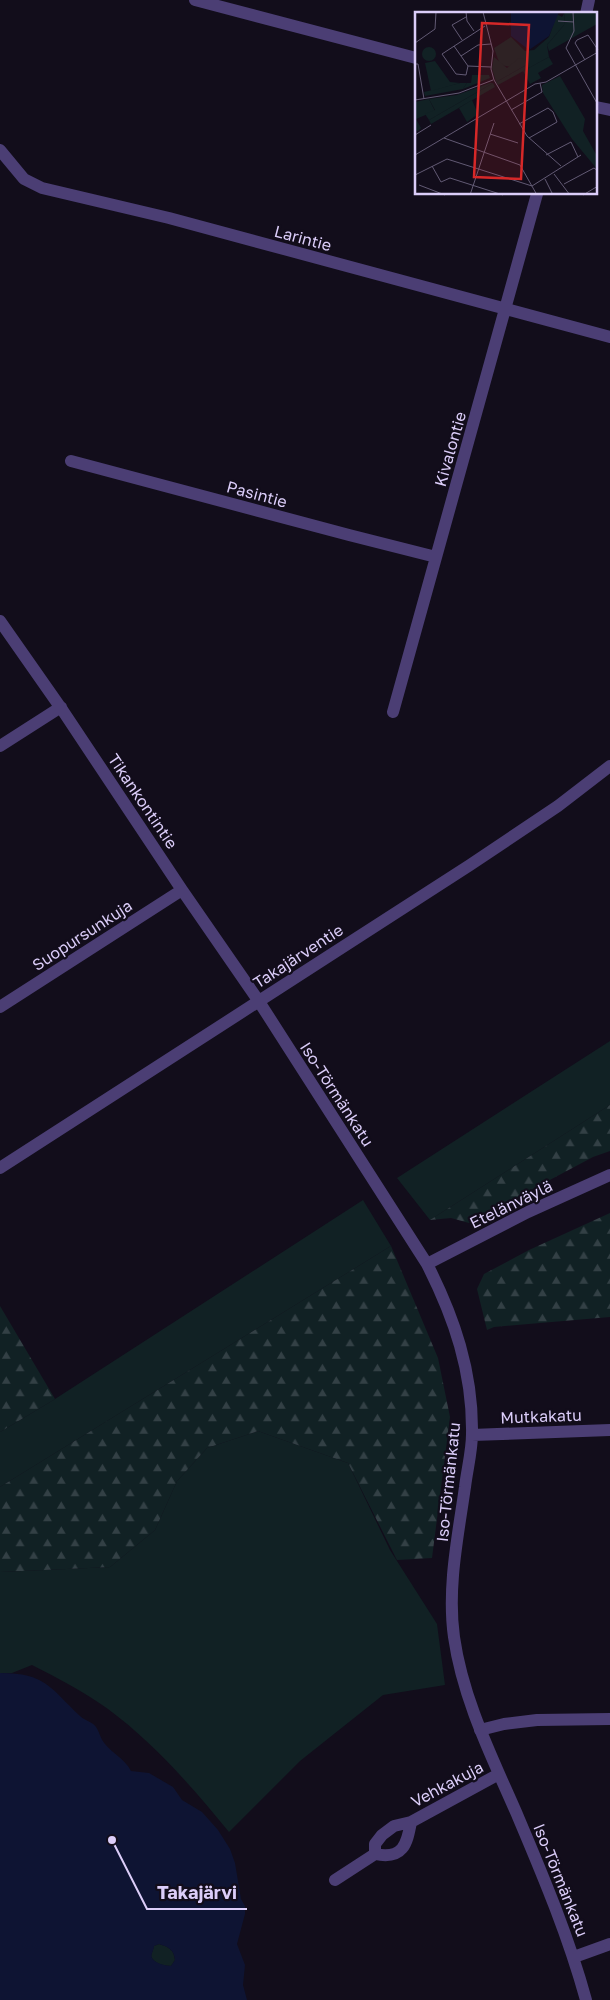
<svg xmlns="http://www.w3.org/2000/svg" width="610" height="2000" viewBox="0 0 610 2000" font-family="'Golos Text',sans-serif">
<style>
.green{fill:#112124}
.forest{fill:url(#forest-firs)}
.water{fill:#0e1433;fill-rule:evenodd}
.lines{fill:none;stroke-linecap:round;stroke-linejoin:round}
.minor{stroke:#4b3e74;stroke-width:12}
.labels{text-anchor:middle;stroke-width:4.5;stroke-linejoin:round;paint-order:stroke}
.street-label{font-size:16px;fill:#dbcdf9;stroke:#120d1b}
.inset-road{fill:none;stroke:#625a74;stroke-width:1}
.view{fill:#d62828;fill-opacity:0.15;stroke:#d62828;stroke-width:2.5}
.inset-edge{fill:none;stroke:#dbcdf9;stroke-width:2.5}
.leader{fill:none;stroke:#dbcdf9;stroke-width:2}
.callout-dot{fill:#dbcdf9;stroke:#120d1b;stroke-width:2}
.callout-label{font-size:18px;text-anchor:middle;font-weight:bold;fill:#dbcdf9;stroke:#120d1b;stroke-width:4.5;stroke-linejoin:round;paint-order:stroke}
</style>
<defs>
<pattern id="forest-firs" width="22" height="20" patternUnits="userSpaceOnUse" patternTransform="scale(1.25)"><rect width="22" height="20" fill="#112124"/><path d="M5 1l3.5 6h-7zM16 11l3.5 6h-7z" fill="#334045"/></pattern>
</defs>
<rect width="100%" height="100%" fill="#120d1b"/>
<path class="green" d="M 610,1041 L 610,1105 L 430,1220 L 397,1178 Z
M 363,1200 L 391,1246 L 0,1487 L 0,1432 L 55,1399 Z
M 258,1431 L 348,1463 L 390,1550 L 437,1624 L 445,1685 L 383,1695 L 300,1761 L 229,1832 C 193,1788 154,1743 108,1709 C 84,1692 58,1678 32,1665 L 12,1673 L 0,1673 L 0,1572 L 110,1567 L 155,1530 L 177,1481 L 207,1448 Z
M 159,1944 C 169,1947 174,1950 175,1960 L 171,1966 C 164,1966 153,1963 151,1956 L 154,1946 Z"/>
<path class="forest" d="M 610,1105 L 610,1151 L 593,1157 L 469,1223 L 451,1218 L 430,1220 Z
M 610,1213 L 610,1317 L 494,1327 L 487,1330 L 477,1289 L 484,1274 L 529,1250 Z
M 391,1246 L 438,1358 L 450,1417 L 432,1558 L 397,1560 L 348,1463 L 258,1431 L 207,1448 L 177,1481 L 155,1530 L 110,1567 L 0,1572 L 0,1487 Z
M 0,1306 L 55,1399 L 0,1432 Z"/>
<path class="water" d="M 0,1673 C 46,1673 50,1688 80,1716 C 84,1720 93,1722 96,1727 C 100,1733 100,1738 105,1744 C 113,1754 125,1759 131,1771 L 149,1773 L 173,1787 L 182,1800 L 202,1812 L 218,1830 L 230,1849 L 235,1863 L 241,1899 L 245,1906 L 245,1914 L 237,1944 L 245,1965 L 243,1985 L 247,2000 L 0,2000 ZM 159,1944 C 169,1947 174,1950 175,1960 L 171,1966 C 166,1966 154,1963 152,1958 C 150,1955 154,1950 154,1946 Z"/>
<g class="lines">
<path class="minor" d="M 195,0 L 416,58
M 586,14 L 589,0
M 596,107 L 610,110
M 0,150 L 24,179 L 42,188 L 169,218 L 610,337
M 71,461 L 349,535 L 436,557
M 0,621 L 63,711 L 182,890 L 258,1000 L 427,1264 C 454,1317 473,1372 472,1434 C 472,1451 467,1470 465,1487 C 458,1536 447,1588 454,1637 C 463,1701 494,1761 519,1819 C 544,1878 569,1938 586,2000
M 393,712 L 537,194
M 0,746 L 61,707
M 0,1007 L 182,890
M 0,1168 L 470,865 L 558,806 L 610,766
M 427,1264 L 528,1212 L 610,1175
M 472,1435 L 610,1430
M 480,1730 L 504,1724 L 537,1720 L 610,1719
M 375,1854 L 375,1844 L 382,1835 L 394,1826 L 411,1822 L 499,1774
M 335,1880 L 375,1854 C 403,1860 407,1844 411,1822
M 574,1957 L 610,1944"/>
</g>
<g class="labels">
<g class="street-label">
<text transform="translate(303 238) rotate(15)" y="6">Larintie</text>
<text transform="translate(450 449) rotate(-74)" y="6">Kivalontie</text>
<text transform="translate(257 494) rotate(15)" y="6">Pasintie</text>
<text transform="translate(143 801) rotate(56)" y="6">Tikankontintie</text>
<text transform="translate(82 935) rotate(-33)" y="6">Suopursunkuja</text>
<text transform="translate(298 956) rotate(-33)" y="6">Takajärventie</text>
<text transform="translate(337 1094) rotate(57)" y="6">Iso-Törmänkatu</text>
<text transform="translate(511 1204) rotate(-26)" y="6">Etelänväylä</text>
<text transform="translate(541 1416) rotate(-2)" y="6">Mutkakatu</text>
<text transform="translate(448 1482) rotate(-84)" y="6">Iso-Törmänkatu</text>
<text transform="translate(447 1784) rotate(-28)" y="6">Vehkakuja</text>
<text transform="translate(561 1880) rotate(68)" y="6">Iso-Törmänkatu</text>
</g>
</g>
<g transform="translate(415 12)">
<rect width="182" height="182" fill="#120d1b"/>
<path d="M 150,0 L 149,13 L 132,33 L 134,45 L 83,73 L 81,70 L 113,52 L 101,49 L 96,55 L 85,53 L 79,36 L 96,25 L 110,39 L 119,38 L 134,25 L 142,2 L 147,5 ZM7 42a7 7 0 1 1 14 0a7 7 0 1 1-14 0ZM 45,71 L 52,71 L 48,77 L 10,84 L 9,80 ZM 78,71 L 80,75 L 16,112 L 14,108 ZM 14,87 L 20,99 L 1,107 L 6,116 L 3,119 L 0,118 L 0,90 Z" fill="#112124"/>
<path d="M 150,0 L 182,0 L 182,12 L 134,39 L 132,33 L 149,13 ZM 79,45 L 92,56 L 104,46 L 114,48 L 113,52 L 81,70 L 77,56 ZM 134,45 L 138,52 L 123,61 L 126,66 L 115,72 L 108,59 ZM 20,49 L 35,70 L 45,71 L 16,79 L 10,51 ZM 57,63 L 74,63 L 75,66 L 48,77 L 52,71 L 56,71 ZM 145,64 L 170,107 L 168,119 L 182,144 L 182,157 L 157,127 L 128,81 L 127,73 ZM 75,71 L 78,71 L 14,108 L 10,102 L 20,98 L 14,87 L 42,83 ZM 57,88 L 63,102 L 52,110 L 44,96 Z" fill="#112124"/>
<path d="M 96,0 L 144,0 L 134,24 L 114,38 L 96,24 Z" fill="#0e1433"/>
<path class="inset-road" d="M 51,0 L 52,9 L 59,19M 68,0 L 78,39 L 76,57 L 79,68 L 112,124 L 146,154M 158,0 L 159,19 L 151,36 L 183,93M 143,9 L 159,10M 47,28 L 37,13 L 51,5M 0,31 L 20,17 L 21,0M 39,34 L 53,54 L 76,55M 46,44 L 63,33 L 76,32M 170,48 L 160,31 L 162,28 L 173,23 L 183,38M 0,52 L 3,52 L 9,87M 53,54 L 51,63 L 41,62 L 27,42 L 70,14M 0,88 L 44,81 L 78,68M 96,98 L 127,80 L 125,71M 104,112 L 133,96 L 138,100 L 142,110 L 114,126M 75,122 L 103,131M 0,123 L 16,113M 29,126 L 105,153 L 122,183M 0,143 L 120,72 L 131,70 L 183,40M 131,143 L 156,130 L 163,145M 17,154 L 26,170M 139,162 L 155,183M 0,163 L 32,147 L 117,174 L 166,143M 130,167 L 138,183M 26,170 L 35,166 L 88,183M 149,172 L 179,156 L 183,159M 4,173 L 30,183M 55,183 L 79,111M 168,183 L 183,174"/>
<path class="view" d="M 67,11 L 114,13 L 106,167 L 59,165 Z"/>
<rect width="182" height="182" class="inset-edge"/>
</g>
<path class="leader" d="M112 1840L147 1909H247"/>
<circle class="callout-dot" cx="112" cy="1840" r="5"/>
<g class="callout-label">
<text x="197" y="1899">Takajärvi</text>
</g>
</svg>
